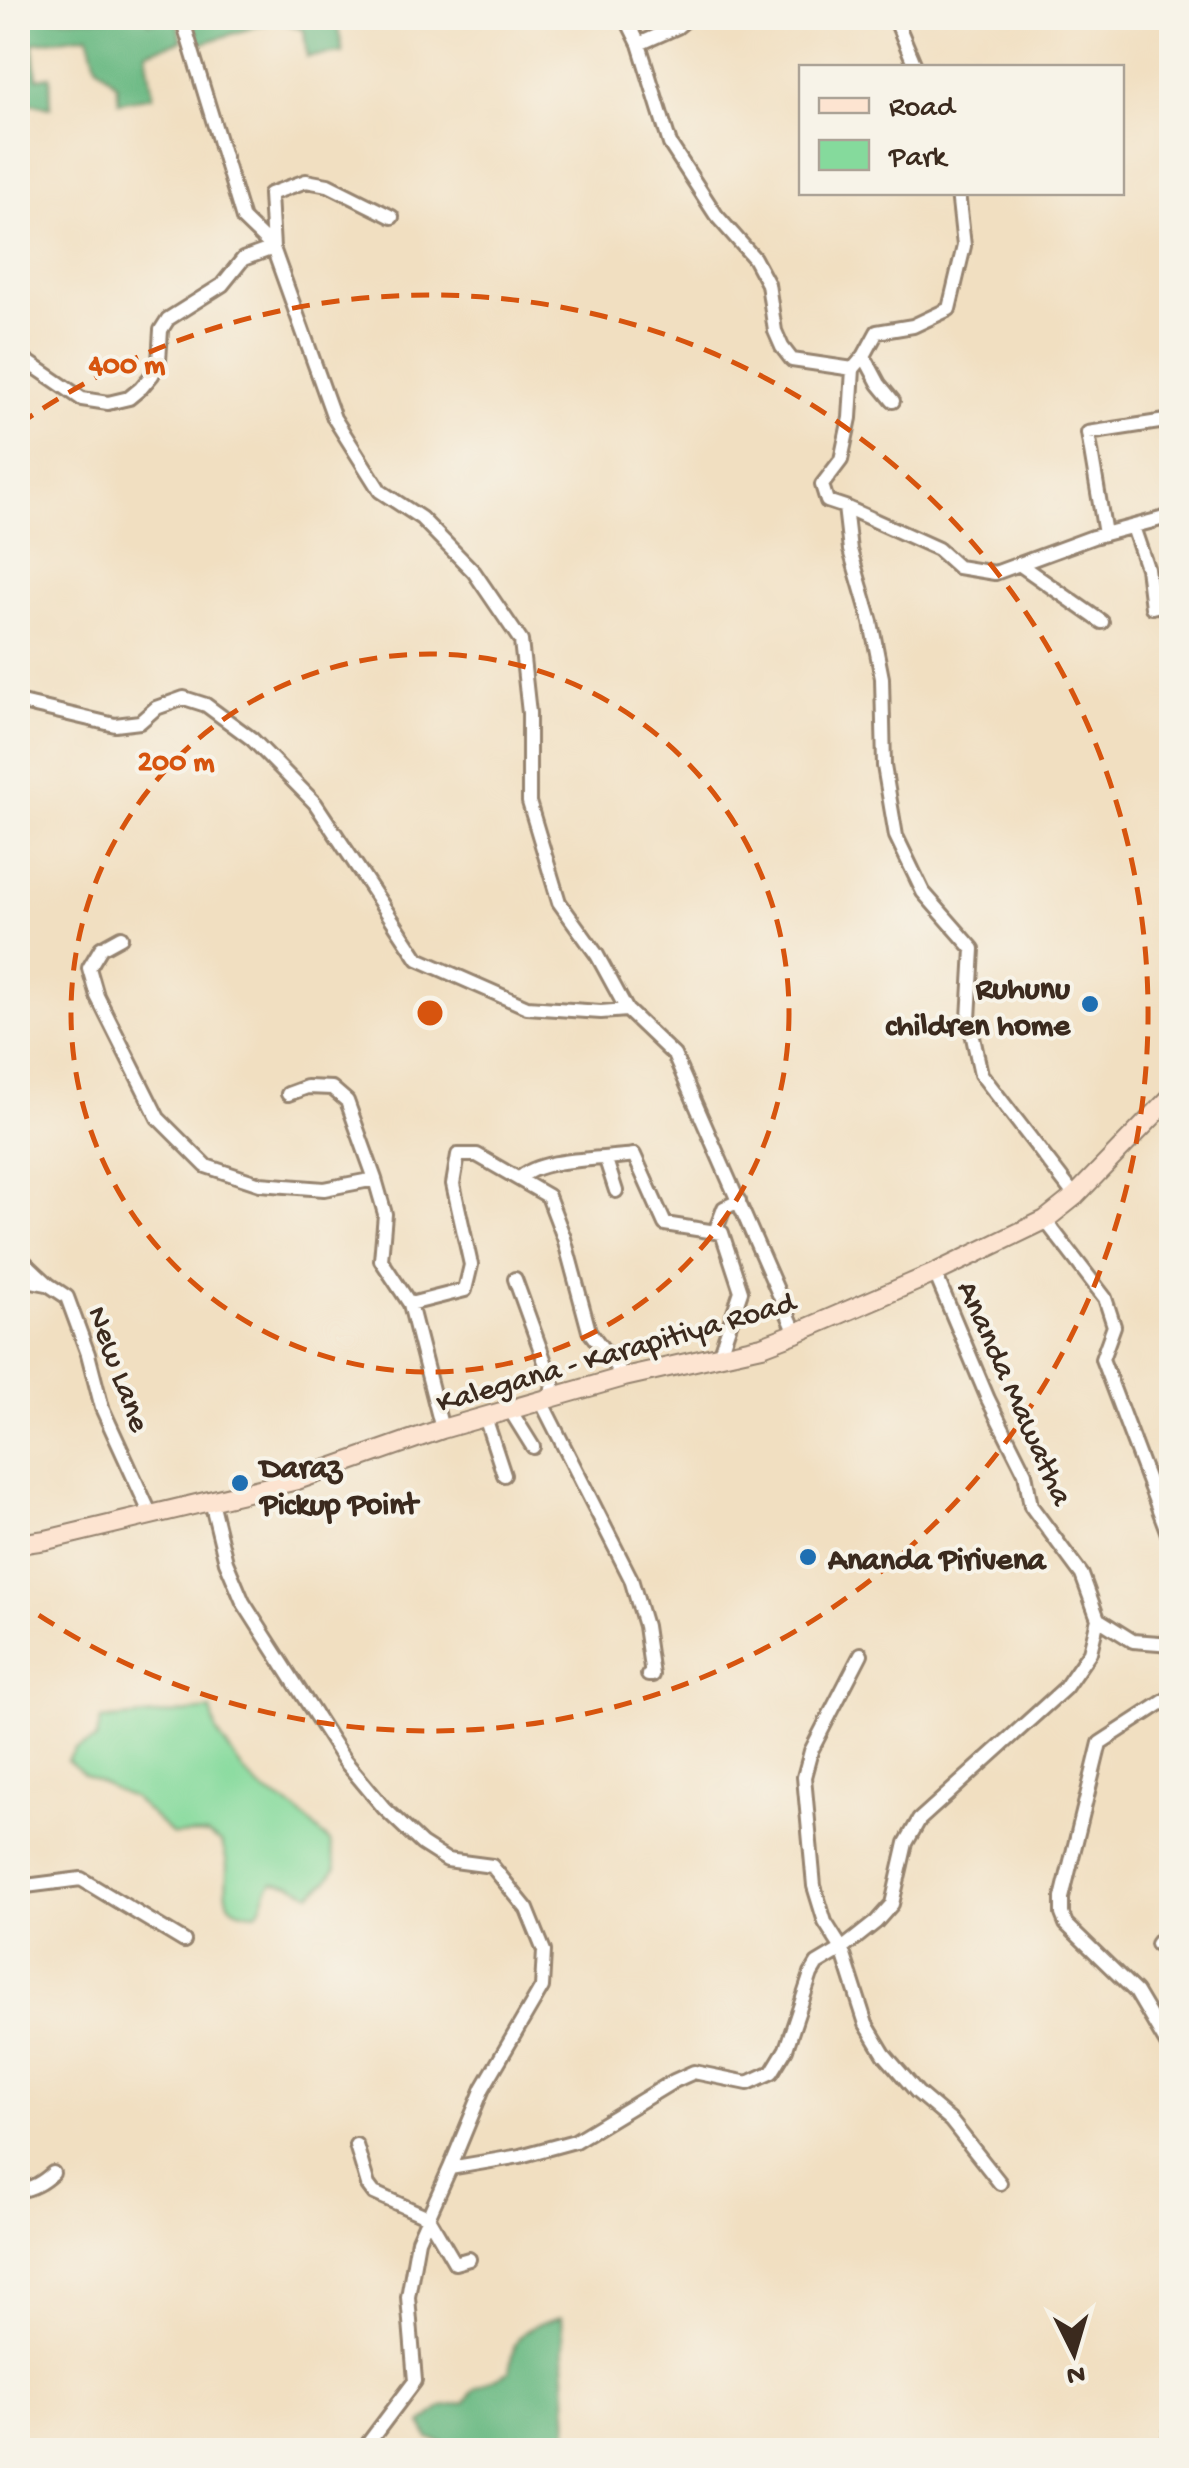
<svg xmlns="http://www.w3.org/2000/svg" width="1189" height="2468" viewBox="0 0 1189 2468" font-family="'Gochi Hand',sans-serif">
<style>
.green{fill:#85da9c;stroke:#60825d;stroke-width:2.5}
.forest{fill:#6cba84;stroke:#547251;stroke-width:2.5}
.lines{fill:none;stroke-linecap:round;stroke-linejoin:round}
.street-casing{stroke:#968470;stroke-width:18}
.secondary-casing{stroke:#968470;stroke-width:22}
.street{stroke:#fff;stroke-width:12}
.secondary{stroke:#fde4d1;stroke-width:18}
.ring{fill:none;stroke:#d7540e;stroke-width:5;stroke-dasharray:18 12}
.poi-dot{fill:#1f6fb2;stroke:#f7f3e8;stroke-width:4}
.labels{text-anchor:middle;stroke-width:8;stroke-linejoin:round;paint-order:stroke}
.poi-label{font-size:32px;font-weight:bold;fill:#3b2a1e;stroke:#f7f3e8;text-anchor:start}
.street-label{font-size:32px;fill:#3b2a1e;stroke:#f7f3e8}
.centre{fill:#d7540e;stroke:#f7f3e8;stroke-width:5}
.ring-label{font-size:30px;text-anchor:middle;font-weight:bold;fill:#d7540e;stroke:#f7f3e8;stroke-width:8;stroke-linejoin:round;paint-order:stroke}
</style>
<rect width="100%" height="100%" fill="#f7f3e8"/>
<filter id="ink" filterUnits="userSpaceOnUse"><feTurbulence type="fractalNoise" baseFrequency=".01" numOctaves="2"/><feDisplacementMap in="SourceGraphic" scale="20" xChannelSelector="R" yChannelSelector="G"/><feConvolveMatrix kernelMatrix="1 2 1 2 8 2 1 2 1" color-interpolation-filters="sRGB"/></filter>
<filter id="wash" filterUnits="userSpaceOnUse"><feTurbulence type="fractalNoise" baseFrequency=".0048" numOctaves="4" result="noise"/><feDisplacementMap in="SourceGraphic" scale="40" xChannelSelector="R" yChannelSelector="G"/><feGaussianBlur stdDeviation="2.25" result="paint"/><feColorMatrix in="noise" values="0 0 0 0 0 0 0 0 0 0 0 0 0 0 0 0 0 1.4 0 .05"/><feComposite in="paint" operator="in"/></filter>
<g filter="url(#wash)">
<rect width="100%" height="100%" fill="#f1dfc1"/>
<path class="green" d="M 211,1710 L 217,1733 L 245,1773 L 259,1788 L 296,1810 L 330,1842 L 336,1867 L 327,1881 L 311,1894 L 291,1884 L 273,1882 C 263,1891 266,1902 257,1913 C 220,1911 227,1896 227,1867 C 227,1859 224,1851 222,1843 L 207,1834 L 173,1835 L 134,1799 L 85,1775 L 67,1760 L 76,1749 L 96,1740 L 101,1720 Z"/>
<path class="forest" d="M 18,18 L 147,18 L 149,22 L 177,18 L 182,41 L 146,52 L 153,96 L 119,102 L 117,85 L 96,64 L 88,35 L 33,43 L 37,78 L 50,76 L 51,107 L 18,101 Z
M 190,18 L 336,18 L 343,53 L 307,57 L 304,30 L 277,20 L 200,44 Z
M 562,2317 L 569,2450 L 454,2450 L 449,2444 L 429,2439 L 422,2424 L 442,2407 L 465,2403 L 474,2389 L 510,2371 C 512,2333 527,2326 562,2317 Z"/>
</g>
<g filter="url(#ink)">
<g class="lines">
<defs>
<path id="street" d="M 182,18 L 243,219 L 273,248 L 334,418 L 380,491 L 421,518 L 474,572 L 521,641 L 529,713 L 529,802 L 559,902 L 597,955 L 627,1010 L 674,1055 L 796,1333
M 626,18 L 639,44 L 677,27 L 688,18
M 895,18 L 916,68
M 639,44 L 670,144 L 716,215 L 754,258 L 768,284 L 775,331 L 782,347 L 792,360 L 853,369 L 850,418 L 841,460 L 822,485 L 827,501 L 845,507 L 850,550 L 871,622 L 882,678 L 884,766 L 896,836 L 923,892 L 973,949 L 969,1019 L 981,1074 L 1075,1196
M 18,355 L 82,399 L 108,403 L 129,398 L 141,388 L 152,375 L 159,361 L 161,330 L 168,319 L 222,285 L 243,259 L 273,248 L 270,194 L 306,181 L 328,185 L 392,217
M 864,356 L 879,384 L 893,401
M 853,369 L 864,356 L 877,332 L 913,326 L 949,309 L 964,246 L 958,192
M 845,507 L 938,549 L 958,567 L 995,573 L 1093,537 L 1172,516
M 1133,527 L 1147,568 L 1152,607 L 1172,602
M 1105,534 L 1088,433 L 1172,420
M 1019,564 L 1102,622
M 18,702 L 115,725 L 140,722 L 156,708 L 184,698 L 206,705 L 252,739 L 315,803 L 418,959 L 527,1007 L 601,1012 L 627,1010
M 121,937 L 101,948 L 89,968 L 97,996 L 158,1118 L 206,1166 L 260,1184 L 324,1189 L 375,1179 L 385,1214 L 381,1260 L 410,1304 L 465,1290 L 471,1265 L 453,1184 L 458,1155 L 477,1155 L 548,1196 L 564,1238 L 589,1331 L 624,1377
M 288,1094 L 307,1087 L 332,1088 L 347,1101 L 375,1179
M 606,1160 L 616,1191
M 519,1179 C 540,1157 602,1160 634,1155 L 665,1224 L 722,1233 L 741,1291 L 719,1356
M 1045,1220 L 1105,1298 L 1114,1326 L 1102,1359 L 1172,1544
M 715,1232 L 724,1208 L 739,1201
M 18,1256 L 49,1285 L 67,1297 L 88,1354 L 102,1408 L 151,1515
M 935,1273 L 988,1399 L 1025,1473 L 1031,1506 L 1082,1575 L 1098,1619 L 1133,1641 L 1172,1644
M 515,1279 L 553,1384 L 550,1398
M 18,1282 L 27,1280 L 47,1284
M 410,1304 L 442,1429
M 541,1401 L 631,1579 L 645,1626 L 652,1675 L 648,1675
M 510,1410 L 533,1447
M 485,1417 L 504,1475
M 211,1501 L 226,1562 L 243,1602 L 344,1760 L 384,1808 L 422,1844 L 447,1860 L 492,1866 L 527,1909 L 544,1951 L 542,1987 L 483,2088 L 450,2168
M 861,1654 L 811,1751 L 804,1777 L 814,1886 L 825,1922 L 842,1949 L 866,2024 L 884,2054 L 917,2092 L 951,2121 L 1000,2183
M 1172,1699 L 1166,1700 L 1100,1743 L 1062,1898 L 1062,1914 L 1066,1924 L 1136,1992 L 1172,2053
M 18,1887 L 81,1879 L 184,1941
M 1157,1944 L 1172,1925
M 356,2145 L 368,2185 L 374,2193 L 428,2217 L 455,2263 L 469,2259
M 18,2191 C 33,2188 42,2183 53,2173
M 363,2450 L 415,2381 L 408,2297 L 418,2240 L 450,2168 L 520,2156 L 575,2141 L 674,2081 L 694,2072 L 748,2083 L 772,2072 L 786,2049 L 811,1974 L 817,1964 L 842,1949 L 876,1922 L 892,1904 L 906,1843 L 919,1820 L 1065,1688 L 1090,1652 L 1098,1619
M 1167,2450 L 1172,2424"/>
<path id="secondary" d="M 18,1544 L 46,1540 L 297,1480 L 442,1429 L 624,1377 L 762,1346 L 796,1333 L 935,1273 L 1045,1220 L 1075,1196 L 1172,1096"/>
</defs>
<use href="#street" class="street-casing"/>
<use href="#secondary" class="secondary-casing"/>
<use href="#street" class="street"/>
<use href="#secondary" class="secondary"/>
</g>
</g>
<g class="ring">
<circle cx="430" cy="1013" r="359"/>
<path d="M18 425A718 718 0 1 1 18 1601"/>
</g>
<g class="poi-dot">
<circle cx="1090" cy="1004" r="10"/>
<circle cx="240" cy="1483" r="10"/>
<circle cx="808" cy="1557" r="10"/>
</g>
<g class="labels">
<g class="poi-label">
<text x="1070" y="997" text-anchor="end">Ruhunu<tspan x="1070" dy="37">children home</tspan></text>
<text x="260" y="1476">Daraz<tspan x="260" dy="37">Pickup Point</tspan></text>
<text x="828" y="1568">Ananda Pirivena</text>
</g>
<g class="street-label">
<text transform="translate(615 1350) rotate(-16)" y="11">Kalegana - Karapitiya Road</text>
<text transform="translate(121 1368) rotate(70)" y="11">New Lane</text>
<text transform="translate(1017 1392) rotate(66)" y="11">Ananda Mawatha</text>
</g>
</g>
<circle cx="430" cy="1013" r="15" class="centre"/>
<g class="ring-label">
<text x="127" y="373">400 m</text>
<text x="176" y="770">200 m</text>
</g>
<rect width="1189" height="2468" fill="none" stroke="#f7f3e8" stroke-width="60"/>
<rect x="799" y="65" width="325" height="130" fill="#f7f3e8" stroke="#aca397" stroke-width="2.5"/>
<rect x="819" y="98" width="50" height="15" fill="#fde4d1" stroke="#aca397" stroke-width="2.5"/>
<text x="889" y="115" font-size="30" fill="#3b2a1e">Road</text>
<rect x="819" y="140" width="50" height="30" fill="#85da9c" stroke="#aca397" stroke-width="2.5"/>
<text x="889" y="165" font-size="30" fill="#3b2a1e">Park</text>
<g transform="translate(1074 2353) rotate(175)" stroke="#f7f3e8" stroke-width="8" paint-order="stroke">
<path d="M0-8L18 38L0 25L-18 38Z" fill="#3b2a1e"/>
<text y="-15" font-size="28" font-weight="bold" text-anchor="middle" fill="#3b2a1e">N</text>
</g>
</svg>
